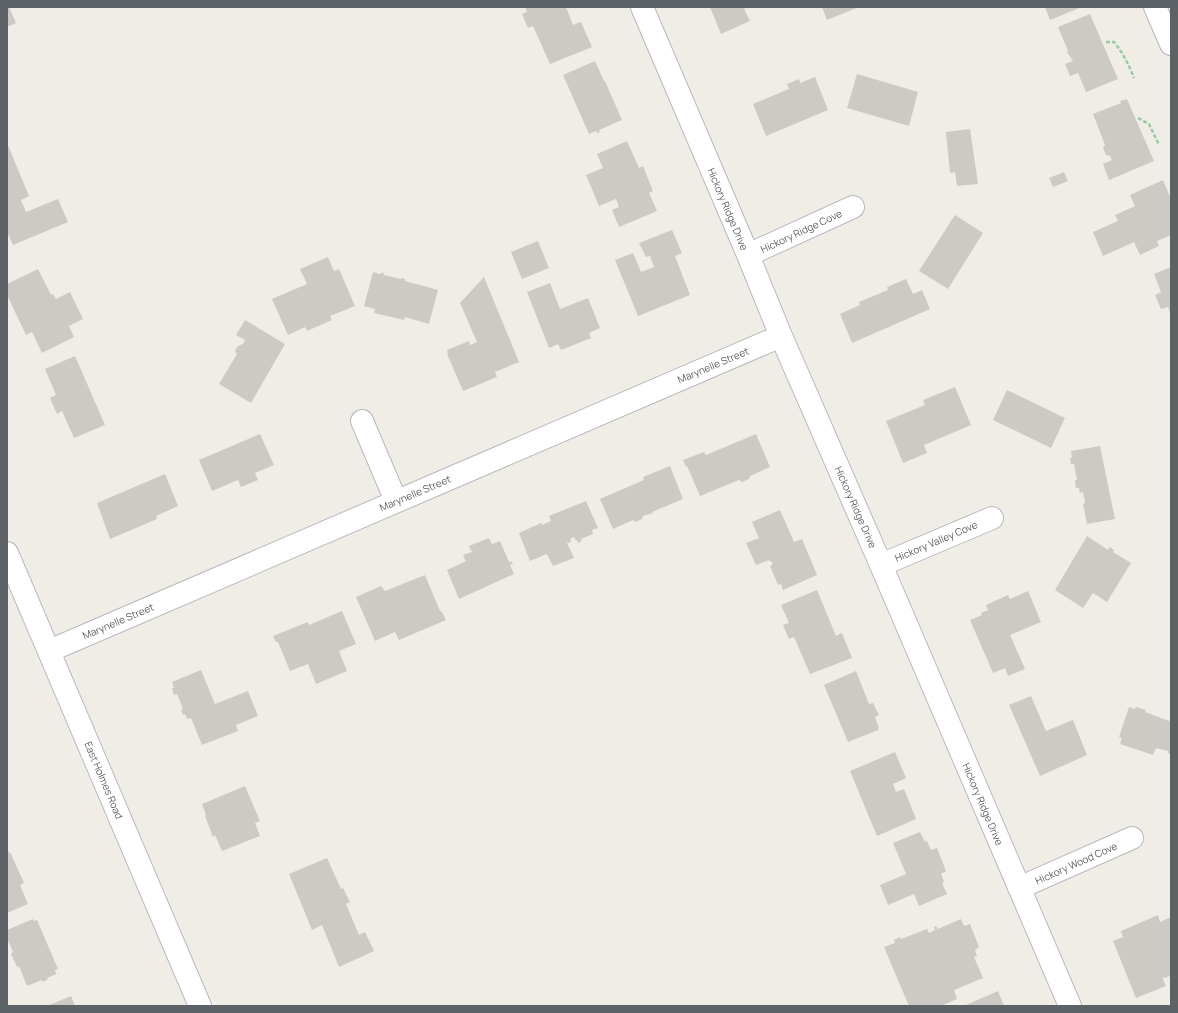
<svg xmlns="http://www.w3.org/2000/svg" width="1178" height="1013" viewBox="0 0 1178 1013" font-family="Manrope,sans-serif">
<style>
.building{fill:#cdcac5}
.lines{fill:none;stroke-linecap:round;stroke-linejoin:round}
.street-casing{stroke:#b6b9bd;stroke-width:24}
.secondary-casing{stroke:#b7bbc0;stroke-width:24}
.path{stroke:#99cba4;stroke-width:2.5;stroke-dasharray:4 2;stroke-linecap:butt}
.street{stroke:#fff;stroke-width:22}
.secondary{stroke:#fff;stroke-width:22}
.labels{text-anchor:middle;stroke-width:3.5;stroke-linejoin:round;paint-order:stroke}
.street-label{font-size:10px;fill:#5d6267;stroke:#fff}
</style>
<rect width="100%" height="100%" fill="#f0ede6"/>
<path class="building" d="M 7,7 L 9,7 L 16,23 L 7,27 Z
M 525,7 L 566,7 L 573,25 L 581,22 L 592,47 L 550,64 L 533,26 L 528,28 L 522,14 L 527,12 Z
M 710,7 L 748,7 L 744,9 L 750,21 L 721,34 Z
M 822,7 L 859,7 L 827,20 Z
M 1045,7 L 1082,7 L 1050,20 Z
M 1090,14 L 1118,79 L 1086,92 L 1078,73 L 1070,76 L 1065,64 L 1073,61 L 1067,52 L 1068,51 L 1058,27 Z
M 595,61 L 604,81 L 605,81 L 622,120 L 599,130 L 600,132 L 597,133 L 596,131 L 589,134 L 563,75 Z
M 857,74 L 918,92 L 909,126 L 847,108 Z
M 815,77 L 828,110 L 766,136 L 753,104 L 789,89 L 787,84 L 799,79 L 800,83 Z
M 1127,99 L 1154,161 L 1109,180 L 1103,164 L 1112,160 L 1110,156 L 1106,155 L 1103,148 L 1105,145 L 1093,114 L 1121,103 L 1120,101 Z
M 970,129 L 978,184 L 957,186 L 955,172 L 950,173 L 946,132 Z
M 627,141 L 639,168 L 643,166 L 653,191 L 649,193 L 657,211 L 619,227 L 612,210 L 619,207 L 616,199 L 599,206 L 586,175 L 603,168 L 597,154 Z
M 7,143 L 29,196 L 21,200 L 26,212 L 58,199 L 68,222 L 13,245 L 7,232 Z
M 1064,172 L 1068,181 L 1053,187 L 1049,178 Z
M 1163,180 L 1171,199 L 1171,235 L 1157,241 L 1159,246 L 1140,255 L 1134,242 L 1103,256 L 1093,232 L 1118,221 L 1115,215 L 1135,206 L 1130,195 Z
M 955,215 L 983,233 L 948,289 L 919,271 Z
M 672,230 L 682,253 L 675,256 L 690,295 L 638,316 L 615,260 L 633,253 L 641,272 L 654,267 L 650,256 L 646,257 L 639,243 Z
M 538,241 L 549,268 L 522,279 L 511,252 Z
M 328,257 L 334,271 L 339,269 L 355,306 L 330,316 L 332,320 L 307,331 L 305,327 L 288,335 L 272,299 L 307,284 L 300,269 Z
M 1171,267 L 1171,316 L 1168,307 L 1161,309 L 1155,295 L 1161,292 L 1154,274 Z
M 38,269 L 51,295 L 53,294 L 56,299 L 70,292 L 83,319 L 69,326 L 74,337 L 42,353 L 32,332 L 26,335 L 7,295 L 7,288 L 8,287 L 7,284 Z
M 373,272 L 380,274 L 383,272 L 384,275 L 401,279 L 401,278 L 405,279 L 405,281 L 438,290 L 429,324 L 405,317 L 404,320 L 374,313 L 375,309 L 364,306 Z
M 484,277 L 519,362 L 495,372 L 497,377 L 463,391 L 447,354 L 448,354 L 447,350 L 469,341 L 470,345 L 477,342 L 460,303 Z
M 906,279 L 913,294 L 922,290 L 930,309 L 852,343 L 840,314 L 860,305 L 859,302 L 888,290 L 887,287 Z
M 550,283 L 560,309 L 588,298 L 600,328 L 589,333 L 591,338 L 561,350 L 558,344 L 549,348 L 527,292 Z
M 245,320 L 285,344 L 251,403 L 219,384 L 237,354 L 235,351 L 238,346 L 243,344 L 245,340 L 236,335 Z
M 75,356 L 105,425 L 74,438 L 62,411 L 57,414 L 50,398 L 56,395 L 45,369 Z
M 955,387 L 971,425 L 924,445 L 927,453 L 903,463 L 886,421 L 925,405 L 923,400 Z
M 1007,390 L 1065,418 L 1051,448 L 993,420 Z
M 260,434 L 274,465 L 255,473 L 258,480 L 241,487 L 238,480 L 212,491 L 199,460 Z
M 756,434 L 770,467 L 750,476 L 749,479 L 742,482 L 739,480 L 700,496 L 687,466 L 686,467 L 683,460 L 704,452 L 706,455 Z
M 1100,446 L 1115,519 L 1087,524 L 1083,504 L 1085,503 L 1083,492 L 1080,493 L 1079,488 L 1076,488 L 1075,480 L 1077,480 L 1074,464 L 1071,464 L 1070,458 L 1072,457 L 1071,451 Z
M 670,466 L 683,499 L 652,512 L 653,513 L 643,516 L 642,519 L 636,522 L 633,520 L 613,529 L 600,499 L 644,480 L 643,477 Z
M 165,474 L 178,506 L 156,516 L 157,519 L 110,539 L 97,503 Z
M 586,501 L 598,528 L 592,530 L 593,534 L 581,539 L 582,541 L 578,543 L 577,540 L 576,541 L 574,537 L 570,539 L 571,542 L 567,543 L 574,558 L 553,566 L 547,554 L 530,561 L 519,533 L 541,523 L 542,525 L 551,521 L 549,516 Z
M 780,510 L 794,542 L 802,539 L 817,575 L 783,590 L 781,584 L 778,585 L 770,566 L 773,564 L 771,561 L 769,561 L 769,560 L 756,565 L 746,543 L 759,538 L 752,522 Z
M 1087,536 L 1108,550 L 1110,547 L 1114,550 L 1113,552 L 1131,563 L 1107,602 L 1093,593 L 1083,608 L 1055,590 Z
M 489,538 L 492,544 L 500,541 L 509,562 L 511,561 L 513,564 L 510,565 L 514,574 L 459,599 L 447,570 L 466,561 L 463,555 L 472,552 L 469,546 Z
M 425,575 L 440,611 L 442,612 L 446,620 L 399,640 L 395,632 L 375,641 L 356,597 L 381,586 L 385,591 Z
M 817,590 L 836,636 L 842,633 L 852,658 L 810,674 L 794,637 L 789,639 L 783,625 L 789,623 L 781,605 Z
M 1028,591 L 1041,622 L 1010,635 L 1025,669 L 1008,676 L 1005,668 L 993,673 L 970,620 L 982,615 L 981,613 L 988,610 L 986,605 L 1008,595 L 1010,599 Z
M 342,611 L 356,644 L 339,651 L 347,671 L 316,684 L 308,664 L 290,671 L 278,642 L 276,642 L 273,636 L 308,622 L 309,625 Z
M 201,670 L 215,704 L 248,691 L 258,716 L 236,725 L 238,731 L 202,745 L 191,718 L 187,719 L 185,714 L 183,715 L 181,710 L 183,709 L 177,694 L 174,695 L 172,688 L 174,688 L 172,682 Z
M 856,671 L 869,704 L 873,703 L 879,715 L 875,717 L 879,728 L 878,729 L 878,730 L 848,742 L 824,685 Z
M 1031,696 L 1046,731 L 1073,720 L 1087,755 L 1040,776 L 1009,705 Z
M 1129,707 L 1135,709 L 1136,707 L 1146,710 L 1145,712 L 1169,721 L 1171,717 L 1171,754 L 1168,753 L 1168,751 L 1156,748 L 1153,755 L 1120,744 L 1122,738 L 1119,737 Z
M 895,752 L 906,778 L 893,784 L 896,792 L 904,789 L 916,819 L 877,836 L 850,771 Z
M 245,786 L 260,821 L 255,823 L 260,836 L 222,851 L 215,835 L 213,837 L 205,816 L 206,815 L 202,804 Z
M 920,832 L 925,842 L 927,841 L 931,850 L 937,848 L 946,871 L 941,874 L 944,882 L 942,883 L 947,894 L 919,906 L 914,894 L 888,905 L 880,885 L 906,874 L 893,843 Z
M 7,848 L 9,853 L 10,852 L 24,883 L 20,885 L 28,904 L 7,913 Z
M 327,858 L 341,889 L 343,888 L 350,902 L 346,904 L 359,935 L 365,932 L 374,951 L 339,967 L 322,925 L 312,930 L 289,874 Z
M 1158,915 L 1160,922 L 1171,917 L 1171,974 L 1170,976 L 1165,978 L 1162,977 L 1166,986 L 1136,998 L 1113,941 L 1123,937 L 1121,931 Z
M 33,919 L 34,921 L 37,920 L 58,969 L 55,970 L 56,974 L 47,978 L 48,979 L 43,982 L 42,980 L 27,986 L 19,966 L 17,967 L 11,954 L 13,952 L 7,938 L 7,930 Z
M 961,919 L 964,926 L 970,924 L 979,947 L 975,950 L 977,956 L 974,957 L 983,978 L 954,990 L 957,999 L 941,1006 L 909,1006 L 884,947 L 895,943 L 894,940 L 900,937 L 901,939 L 927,929 L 929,933 L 935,930 L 934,927 L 936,926 L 938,929 Z
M 998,991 L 1004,1006 L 962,1006 L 966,1005 Z
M 71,996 L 75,1006 L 47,1006 Z"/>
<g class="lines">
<defs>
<path id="street" d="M 642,7 L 748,255 L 781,336 L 881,565 L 1070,1006
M 1155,7 L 1171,44
M 748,255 L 853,207
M 362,421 L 396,501
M 881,565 L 992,518
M 49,651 L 781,336
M 1019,888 L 1132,838"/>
<path id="secondary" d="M 7,553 L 200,1006"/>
</defs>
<use href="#street" class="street-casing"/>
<use href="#secondary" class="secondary-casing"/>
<path class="path" d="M 1106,42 L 1114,42 C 1123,53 1129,65 1134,78
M 1138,118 L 1149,124 L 1159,145"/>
<use href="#street" class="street"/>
<use href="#secondary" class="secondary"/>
</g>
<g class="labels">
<g class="street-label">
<text transform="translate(728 209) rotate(67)" y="4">Hickory Ridge Drive</text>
<text transform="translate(801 231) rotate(-25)" y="4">Hickory Ridge Cove</text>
<text transform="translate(713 365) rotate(-23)" y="4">Marynelle Street</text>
<text transform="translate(415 493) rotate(-23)" y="4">Marynelle Street</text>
<text transform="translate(856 507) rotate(66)" y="4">Hickory Ridge Drive</text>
<text transform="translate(936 541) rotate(-23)" y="4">Hickory Valley Cove</text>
<text transform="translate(118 621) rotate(-23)" y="4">Marynelle Street</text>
<text transform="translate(104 780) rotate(67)" y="4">East Holmes Road</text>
<text transform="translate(983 804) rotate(67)" y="4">Hickory Ridge Drive</text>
<text transform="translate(1076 863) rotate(-24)" y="4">Hickory Wood Cove</text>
</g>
</g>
<rect width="1178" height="1013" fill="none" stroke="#5d6267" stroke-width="16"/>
</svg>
